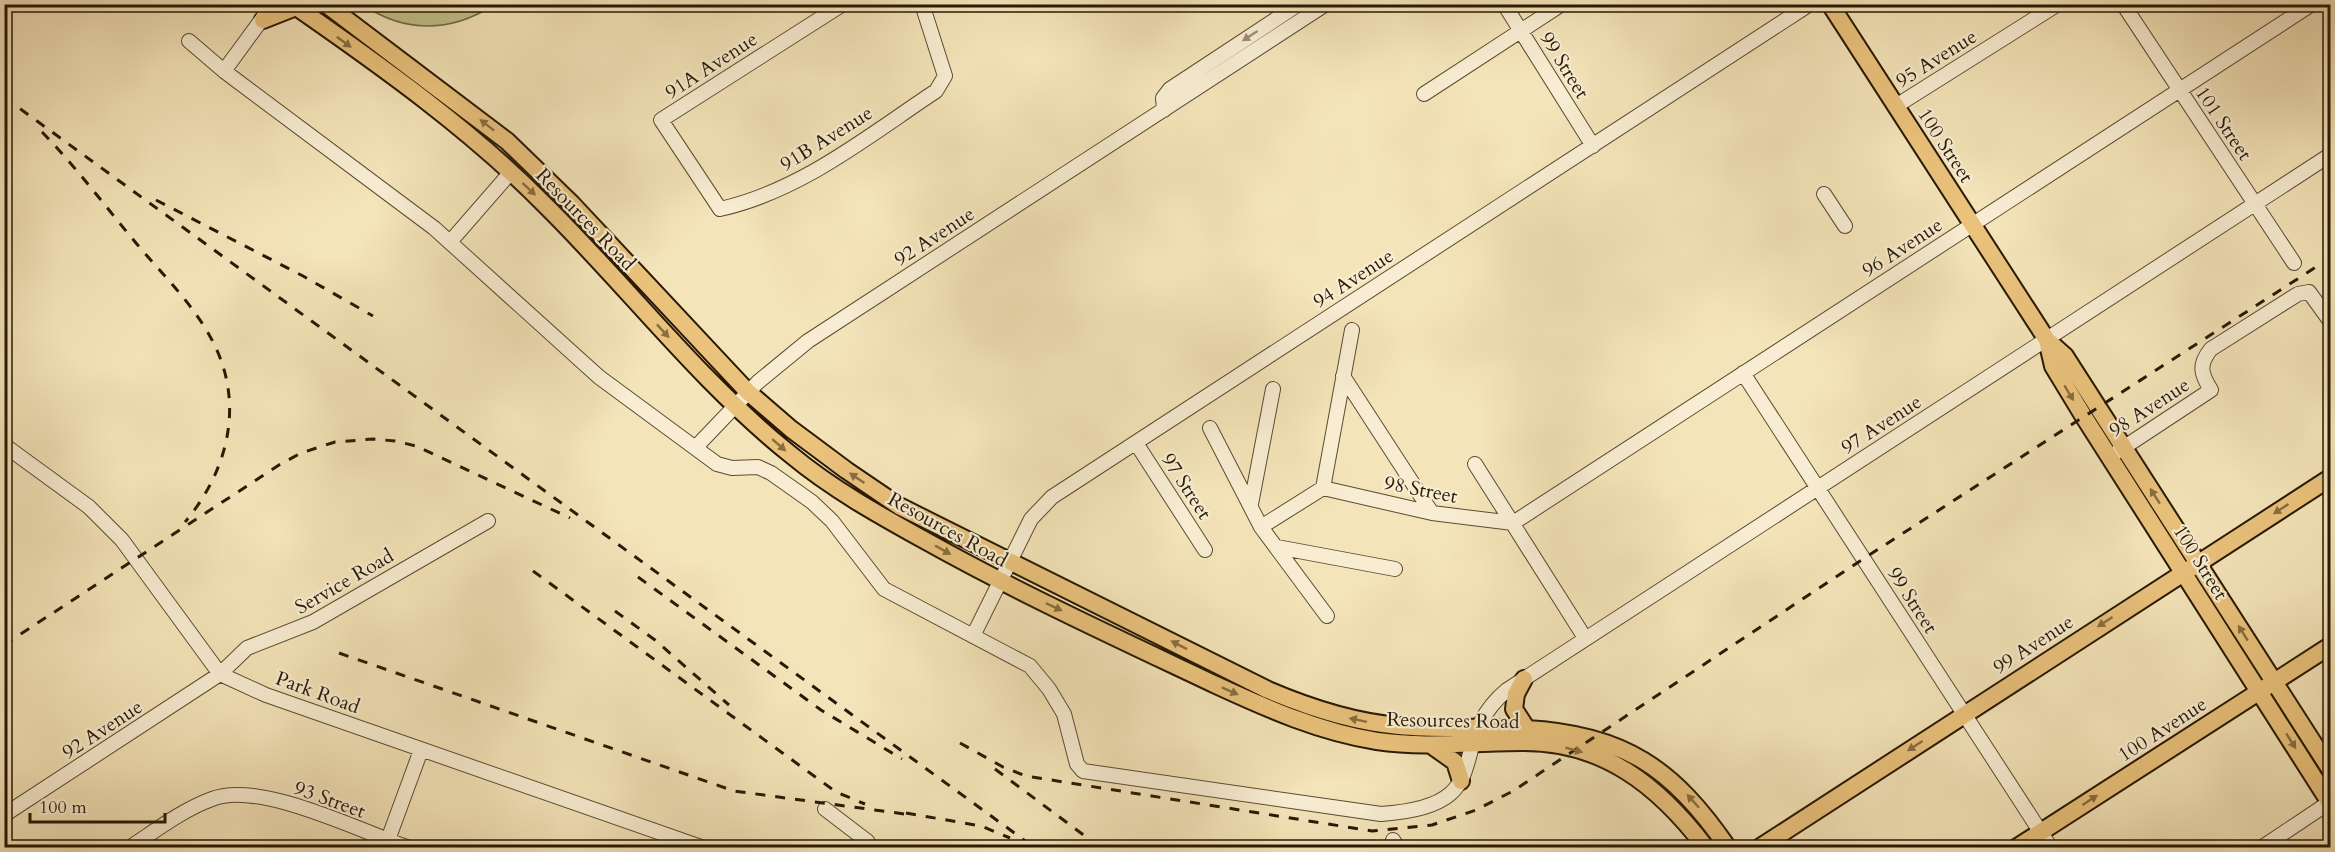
<svg xmlns="http://www.w3.org/2000/svg" width="2335" height="852" viewBox="0 0 2335 852" font-family="Cardo,serif">
<style>
.pitch{fill:#c1c28b;stroke:#746e48;stroke-width:1.5}
.lines{fill:none;stroke-linecap:round;stroke-linejoin:round}
.minor-casing{stroke:#5a4c32;stroke-width:16}
.major-casing{stroke:#271905;stroke-width:20}
.minor{stroke:#f8edd2;stroke-width:14}
.major{stroke:#eac27c;stroke-width:16}
.rail{stroke:#271905;stroke-width:3;stroke-dasharray:10 10;stroke-linecap:butt}
.oneway{fill:#9a8e76}
.oneway2{fill:#886e40}
.labels{text-anchor:middle;stroke-width:4.5;stroke-linejoin:round;paint-order:stroke}
.street-label{font-size:20px;fill:#271905;stroke:#f8edd2}
</style>
<rect width="100%" height="100%" fill="#f4e4b9"/>
<filter id="stains"><feTurbulence type="fractalNoise" baseFrequency=".00333" numOctaves="4"/><feColorMatrix values="0 0 0 0 .2 0 0 0 0 .09 0 0 0 0 .02 0 0 0 .5 -.17"/></filter>
<radialGradient id="worn" r=".72"><stop offset=".6" stop-color="#630" stop-opacity="0"/><stop offset="1" stop-color="#630" stop-opacity=".3"/></radialGradient>
<path class="pitch" d="M 363,5 L 494,4 L 494,5 C 451,32 407,34 363,5 Z"/>
<g class="lines">
<defs>
<path id="minor" d="M 843,4 L 661,120 L 720,209 C 801,191 868,136 936,91 L 945,76 L 922,4
M 1504,4 L 1593,146
M 2123,4 L 2294,263
M 189,41 L 224,71 L 434,228 L 599,377 L 717,464 L 732,468 L 758,467 L 771,473 L 812,502 L 832,521 L 884,589 L 1030,666 L 1049,689 L 1064,714 L 1077,764 L 1083,771 L 1381,814 C 1504,806 1441,745 1507,690 L 2330,155
M 224,71 L 273,4
M 1424,94 L 1562,4
M 1896,106 L 2058,4
M 1164,110 L 1163,98 L 1170,89 L 1299,4
M 1824,194 L 1845,226
M 450,242 L 511,172
M 1743,373 L 2051,848
M 1343,376 L 1432,513
M 1210,428 L 1261,527 L 1327,616
M 1136,443 L 1205,550
M 4,445 L 89,507 L 122,540 L 220,674 L 266,695 L 704,848
M 695,448 L 758,382 L 808,341 L 1326,4
M 2117,452 L 2211,390 C 2201,374 2198,365 2211,349 L 2298,294 L 2309,292 L 2330,321
M 1475,464 L 1585,638
M 1323,488 L 1432,513 L 1513,523
M 1251,504 L 1273,389
M 1513,523 L 2312,4
M 1261,527 L 1323,488 L 1352,330
M 1277,547 L 1395,569
M 973,636 L 1031,519 L 1052,497 L 1810,4
M 825,809 L 867,841 L 871,848
M 4,815 L 220,674 L 247,648 L 313,622 L 488,521
M 1393,840 L 1398,848
M 129,848 C 155,831 182,810 212,799 C 259,780 360,831 409,848
M 385,848 L 421,750
M 2261,848 L 2330,802"/>
<path id="major" d="M 292,4 C 380,65 470,129 545,205 C 628,287 699,381 790,454 C 832,489 879,515 926,541 C 1021,594 1119,639 1216,685 C 1268,709 1320,732 1377,741 C 1425,748 1473,742 1522,742 C 1603,741 1659,786 1706,848
M 326,4 L 507,141 L 572,204 L 748,392 L 791,429 L 846,470 L 899,506 L 1268,690 C 1310,708 1353,722 1399,726 C 1441,730 1484,726 1526,729 C 1624,734 1674,769 1728,848
M 1830,4 L 2047,340 L 2065,356 L 2330,769
M 263,20 L 296,7
M 2047,340 L 2053,366 L 2084,417 L 2330,803
M 1524,679 L 1516,694 L 1514,709 L 1527,729
M 1431,745 L 1455,762 L 1461,781
M 1759,848 L 2330,478
M 2016,848 L 2330,646"/>
</defs>
<use href="#minor" class="minor-casing"/>
<use href="#major" class="major-casing"/>
<use href="#minor" class="minor"/>
<use href="#major" class="major"/>
<path class="rail" d="M 4,97 L 1035,848
M 42,132 C 76,167 105,206 136,243 C 163,275 196,307 214,344 C 245,406 227,472 185,522
M 156,200 L 303,276 L 373,316
M 533,571 L 836,792 L 865,804
M 638,577 L 821,710 L 902,759
M 615,611 L 655,640 L 729,705
M 4,645 L 279,465 L 301,453 L 335,442 L 373,439 L 395,441 L 416,446 L 570,518
M 339,653 L 734,791 L 912,815
M 960,743 L 1003,767 L 1026,776 L 1372,831 L 1432,825 L 1476,810 L 1513,791 L 1863,559 L 2330,258
M 995,769 L 1101,848
M 906,813 L 981,826 L 1010,838"/>
</g>
<defs><path id="oneway-solid" d="M-6-.8H1V-3.2L6.5 0L1 3.2V.8H-6Z" transform="scale(1.5)"/></defs>
<use class="oneway" href="#oneway-solid" transform="translate(1250 36) rotate(147)"/>
<g class="oneway2">
<use href="#oneway-solid" transform="translate(344 42) rotate(36)"/>
<use href="#oneway-solid" transform="translate(487 125) rotate(-142)"/>
<use href="#oneway-solid" transform="translate(529 189) rotate(43)"/>
<use href="#oneway-solid" transform="translate(663 331) rotate(47)"/>
<use href="#oneway-solid" transform="translate(2069 393) rotate(59)"/>
<use href="#oneway-solid" transform="translate(779 445) rotate(41)"/>
<use href="#oneway-solid" transform="translate(857 478) rotate(-146)"/>
<use href="#oneway-solid" transform="translate(2155 496) rotate(-123)"/>
<use href="#oneway-solid" transform="translate(2281 509) rotate(147)"/>
<use href="#oneway-solid" transform="translate(943 550) rotate(29)"/>
<use href="#oneway-solid" transform="translate(1054 607) rotate(25)"/>
<use href="#oneway-solid" transform="translate(2105 622) rotate(147)"/>
<use href="#oneway-solid" transform="translate(2243 633) rotate(-122)"/>
<use href="#oneway-solid" transform="translate(1179 645) rotate(-153)"/>
<use href="#oneway-solid" transform="translate(1230 691) rotate(24)"/>
<use href="#oneway-solid" transform="translate(1358 720) rotate(-168)"/>
<use href="#oneway-solid" transform="translate(2291 741) rotate(57)"/>
<use href="#oneway-solid" transform="translate(1915 746) rotate(147)"/>
<use href="#oneway-solid" transform="translate(1574 750) rotate(15)"/>
<use href="#oneway-solid" transform="translate(2090 800) rotate(-33)"/>
<use href="#oneway-solid" transform="translate(1693 801) rotate(-132)"/>
</g>
<g class="labels">
<g class="street-label">
<text transform="translate(1936 58) rotate(-32)" y="7">95 Avenue</text>
<text transform="translate(711 65) rotate(-33)" y="7">91A Avenue</text>
<text transform="translate(1565 65) rotate(58)" y="7">99 Street</text>
<text transform="translate(2224 123) rotate(56)" y="7">101 Street</text>
<text transform="translate(826 138) rotate(-32)" y="7">91B Avenue</text>
<text transform="translate(1946 145) rotate(57)" y="7">100 Street</text>
<text transform="translate(586 219) rotate(46)" y="7">Resources Road</text>
<text transform="translate(934 236) rotate(-33)" y="7">92 Avenue</text>
<text transform="translate(1902 247) rotate(-33)" y="7">96 Avenue</text>
<text transform="translate(1353 278) rotate(-33)" y="7">94 Avenue</text>
<text transform="translate(2149 407) rotate(-33)" y="7">98 Avenue</text>
<text transform="translate(1881 424) rotate(-33)" y="7">97 Avenue</text>
<text transform="translate(1187 486) rotate(57)" y="7">97 Street</text>
<text transform="translate(1421 489) rotate(11)" y="7">98 Street</text>
<text transform="translate(948 529) rotate(29)" y="7">Resources Road</text>
<text transform="translate(2201 562) rotate(58)" y="7">100 Street</text>
<text transform="translate(344 581) rotate(-30)" y="7">Service Road</text>
<text transform="translate(1913 600) rotate(57)" y="7">99 Street</text>
<text transform="translate(2033 644) rotate(-33)" y="7">99 Avenue</text>
<text transform="translate(318 692) rotate(20)" y="7">Park Road</text>
<text transform="translate(1453 720) rotate(1)" y="7">Resources Road</text>
<text transform="translate(102 729) rotate(-33)" y="7">92 Avenue</text>
<text transform="translate(2162 729) rotate(-33)" y="7">100 Avenue</text>
<text transform="translate(330 799) rotate(20)" y="7">93 Street</text>
</g>
</g>
<rect width="2335" height="852" fill="none" stroke="#f4e4b9" stroke-width="24"/>
<rect x="6" y="6" width="2323" height="840" fill="none" stroke="#271905" stroke-width="3"/>
<rect x="12" y="12" width="2311" height="828" fill="none" stroke="#271905" stroke-width="1.5"/>
<path d="M30 813v9h135v-9" fill="none" stroke="#271905" stroke-width="3"/>
<text x="39" y="813" font-size="18" fill="#271905" stroke="#f8edd2" stroke-width="4.5" paint-order="stroke">100 m</text>
<rect width="100%" height="100%" filter="url(#stains)"/>
<rect width="100%" height="100%" fill="url(#worn)"/>
</svg>
